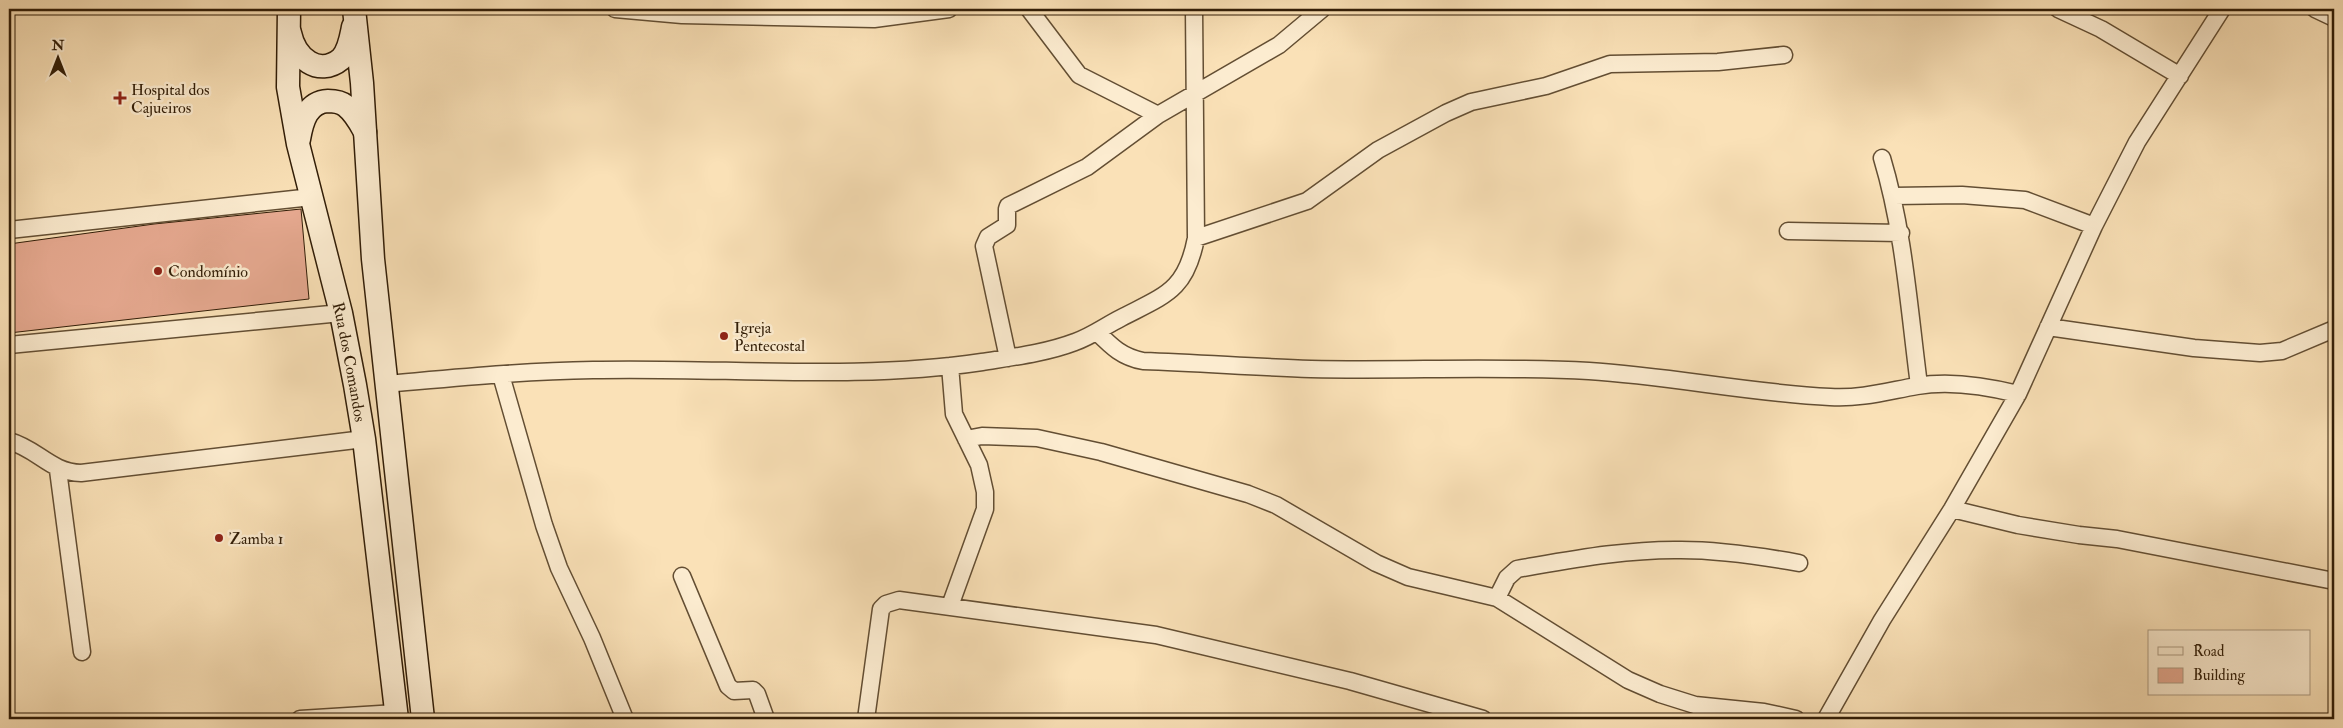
<svg xmlns="http://www.w3.org/2000/svg" width="2343" height="728" viewBox="0 0 2343 728" font-family="'IM FELL Double Pica',serif">
<style>
.building{fill:#e5a88f;stroke:#311d07}
.lines{fill:none;stroke-linecap:round;stroke-linejoin:round}
.minor-casing{stroke:#634e33;stroke-width:19}
.secondary-casing{stroke:#311d07;stroke-width:25}
.minor{stroke:#fcecd0;stroke-width:16}
.secondary{stroke:#fcecd0;stroke-width:22}
.poi-dot{fill:#8f2418;stroke:#fcecd0;stroke-width:2}
.labels{text-anchor:middle;stroke-width:5;stroke-linejoin:round;paint-order:stroke}
.poi-label{font-size:16px;fill:#311d07;stroke:#fcecd0;text-anchor:start}
.street-label{font-size:16px;fill:#311d07;stroke:#fcecd0}
</style>
<rect width="100%" height="100%" fill="#fae1b7"/>
<filter id="stains"><feTurbulence type="fractalNoise" baseFrequency=".004" numOctaves="4"/><feColorMatrix values="0 0 0 0 .2 0 0 0 0 .09 0 0 0 0 .02 0 0 0 .5 -.17"/></filter>
<radialGradient id="worn" r=".72"><stop offset=".6" stop-color="#630" stop-opacity="0"/><stop offset="1" stop-color="#630" stop-opacity=".3"/></radialGradient>
<path class="building" d="M 301,209 L 309,299 L 9,333 L 9,244 L 154,224 Z"/>
<g class="lines">
<defs>
<path id="minor" d="M 615,9 L 682,15 L 874,19 L 949,9
M 1029,9 L 1079,75 L 1158,115
M 2058,9 L 2101,29 L 2180,76
M 2315,9 L 2334,18
M 1882,158 C 1904,231 1909,309 1919,385
M 1894,196 L 1962,195 L 2025,200 L 2094,226
M 9,230 L 312,197
M 1788,231 L 1901,233
M 1196,238 L 1307,201 L 1378,150 L 1446,113 L 1471,102 L 1546,86 L 1610,64 L 1718,62 L 1784,55
M 2048,327 L 2194,348 L 2260,353 L 2282,351 L 2334,329
M 1097,332 C 1112,347 1122,357 1143,361 C 1199,363 1255,367 1311,369 C 1403,371 1496,366 1589,371 C 1670,376 1749,393 1830,397 C 1861,399 1888,391 1917,386 C 1950,380 1986,386 2018,394
M 9,345 L 341,313
M 1008,358 L 984,246 L 988,237 L 1007,225 L 1007,209 L 1008,206 L 1087,167 L 1158,115 L 1279,45 L 1322,9
M 950,366 L 954,414 L 979,465 L 985,492 L 985,509 L 950,606
M 501,375 L 544,525 L 559,568 L 592,638 L 625,719
M 386,384 C 455,378 524,371 593,370 C 723,367 854,381 982,362 C 1013,357 1046,353 1075,342 C 1092,336 1105,326 1121,318 C 1165,295 1186,291 1196,238 L 1194,9
M 966,439 L 982,436 L 1037,438 L 1101,452 L 1248,494 L 1276,505 L 1376,563 L 1408,577 L 1497,598 L 1628,680 L 1660,694 L 1695,705 L 1764,712 L 1796,719
M 9,441 C 38,449 50,472 81,473 L 364,439
M 58,470 L 82,652
M 1952,509 L 2018,525 L 2079,535 L 2117,539 L 2334,581
M 682,576 L 728,686 L 734,691 L 753,690 L 757,694 L 766,719
M 1497,598 L 1507,578 L 1517,569 C 1570,560 1626,549 1681,550 C 1721,550 1760,556 1799,563
M 300,719 L 396,713
M 866,719 L 881,609 L 886,604 L 899,600 L 1156,635 L 1350,681 L 1483,719
M 1826,719 L 1882,620 L 1952,509 L 2018,394 L 2094,226 L 2137,142 L 2222,9"/>
<g id="secondary">
<path id="s1" d="M 289,9 L 288,87 L 298,144 L 341,313 L 355,385 L 364,439 L 397,719"/>
<path d="M 354,9 L 362,83 L 373,259 L 423,719"/>
<path d="M 290,33 C 295,57 318,78 341,59 C 349,51 351,37 353,27"/>
<path d="M 299,139 C 302,122 307,102 328,101 C 334,101 341,102 346,106 C 355,113 360,123 365,132"/>
</g>
</defs>
<use href="#minor" class="minor-casing"/>
<use href="#secondary" class="secondary-casing"/>
<use href="#minor" class="minor"/>
<use href="#secondary" class="secondary"/>
</g>
<g class="poi-dot">
<path d="M117.5 90.5h5v5h5v5h-5v5h-5v-5h-5v-5h5z"/>
<circle cx="158" cy="271" r="5"/>
<circle cx="724" cy="336" r="5"/>
<circle cx="219" cy="538" r="5"/>
</g>
<g class="labels">
<g class="poi-label">
<text x="131" y="95">Hospital dos<tspan x="131" dy="18">Cajueiros</tspan></text>
<text x="168" y="277">Condomínio</text>
<text x="734" y="333">Igreja<tspan x="734" dy="18">Pentecostal</tspan></text>
<text x="229" y="544">Zamba 1</text>
</g>
<g class="street-label">
<text dy="6" stroke="none"><textPath href="#s1" startOffset="360">Rua dos Comandos</textPath></text>
</g>
</g>
<rect width="2343" height="728" fill="none" stroke="#fae1b7" stroke-width="30"/>
<rect x="10" y="10" width="2323" height="708" fill="none" stroke="#311d07" stroke-width="2.5"/>
<rect x="15" y="15" width="2313" height="698" fill="none" stroke="#311d07"/>
<rect x="2148" y="630" width="162" height="65" fill="#fcecd0" stroke="#ab9980"/>
<rect x="2158" y="647" width="25" height="8" fill="#fcecd0" stroke="#ab9980"/>
<text x="2193" y="656" font-size="15" fill="#311d07">Road</text>
<rect x="2158" y="668" width="25" height="15" fill="#e5a88f" stroke="#ab9980"/>
<text x="2193" y="680" font-size="15" fill="#311d07">Building</text>
<g transform="translate(58 58)" stroke="#fcecd0" stroke-width="4" paint-order="stroke">
<path d="M0-4L9 19L0 12L-9 19Z" fill="#311d07"/>
<text y="-8" font-size="14" font-weight="bold" text-anchor="middle" fill="#311d07">N</text>
</g>
<rect width="100%" height="100%" filter="url(#stains)"/>
<rect width="100%" height="100%" fill="url(#worn)"/>
</svg>
